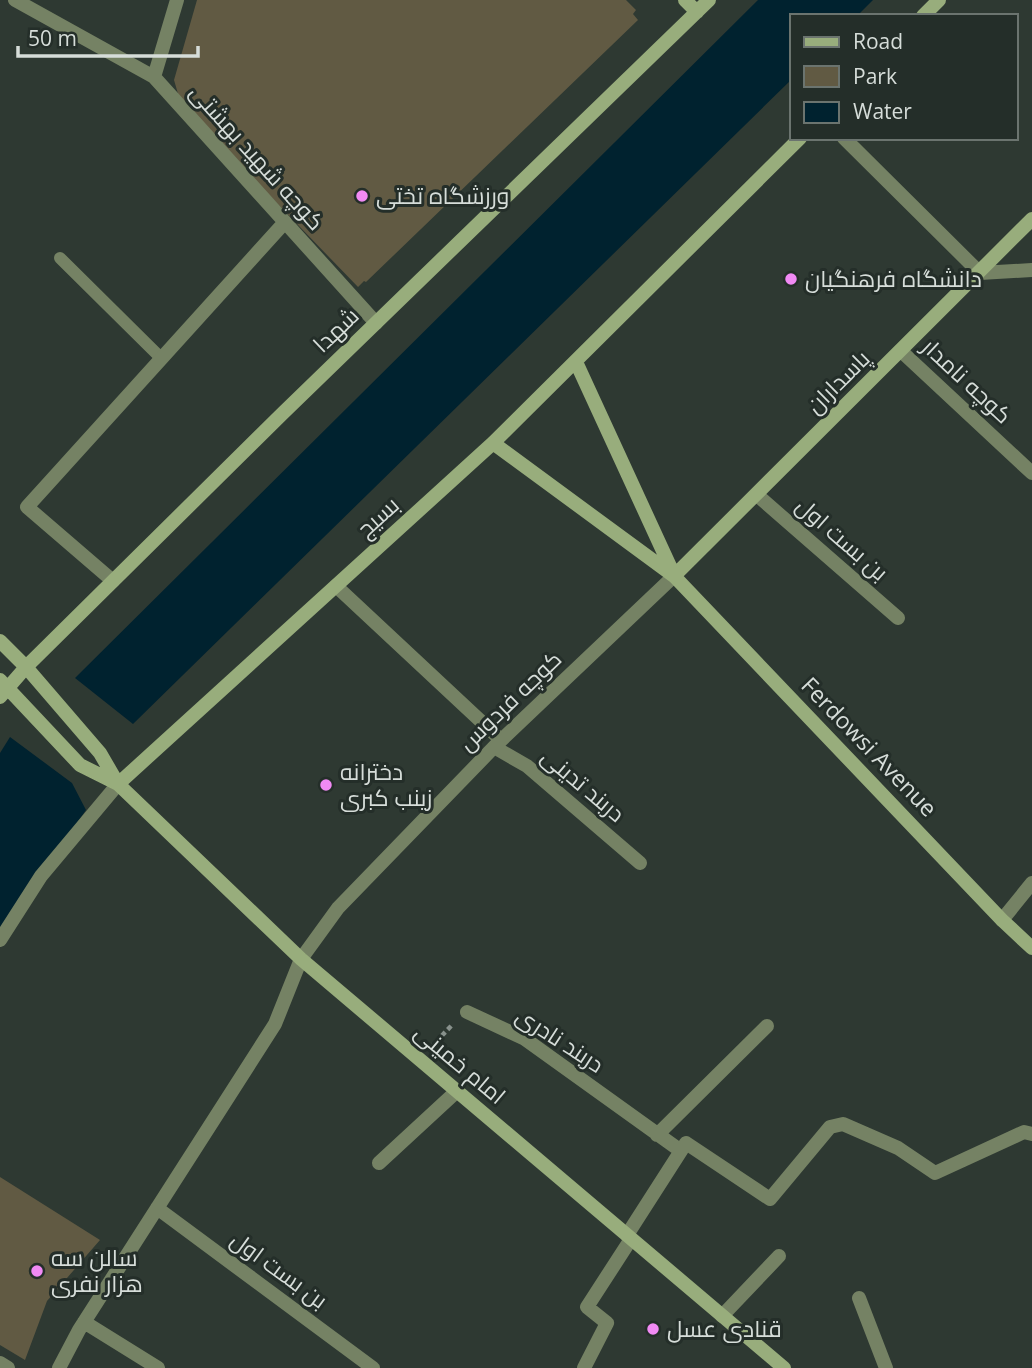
<svg xmlns="http://www.w3.org/2000/svg" width="1032" height="1368" viewBox="0 0 1032 1368" font-family="'Open Sans',Cairo,sans-serif">
<style>
.green{fill:#615a43}
.water{fill:#00222f}
.lines{fill:none;stroke-linecap:round;stroke-linejoin:round}
.path{stroke:#88918c;stroke-width:4.5;stroke-dasharray:5 3.5;stroke-linecap:butt}
.lane{stroke:#758264;stroke-width:12}
.street{stroke:#758264;stroke-width:14}
.secondary{stroke:#98ad7c;stroke-width:14}
.poi-dot{fill:#f18af4;stroke:#242e29;stroke-width:2.5}
.labels{text-anchor:middle;stroke-width:6;stroke-linejoin:round;paint-order:stroke}
.street-label{font-size:23px;fill:#d6ddd9;stroke:#242e29}
.poi-label{font-size:23px;fill:#d6ddd9;stroke:#242e29;text-anchor:start}
</style>
<rect width="100%" height="100%" fill="#2e3932"/>
<path class="green" d="M 197,0 L 626,0 L 636,10 L 633,14 L 638,20 L 366,282 L 364,281 L 358,287 L 181,104 L 174,80 Z
M 0,1177 L 100,1240 L 47,1301 L 25,1360 L 0,1345 Z"/>
<path class="water" d="M 758,0 L 873,0 L 857,16 L 792,16 L 792,79 L 133,724 L 75,678 Z
M 10,737 L 72,783 L 86,810 L 0,932 L 0,753 Z"/>
<g class="lines">
<path class="path" d="M 430,1048 L 453,1024"/>
<path class="lane" d="M 60,258 L 161,358"/>
<path class="street" d="M 15,0 L 154,77 L 376,323
M 154,77 L 177,0
M 844,138 L 980,273 L 1032,270
M 901,351 L 1032,473
M 757,495 L 898,618
M 113,581 L 27,507 L 285,222
M 336,586 L 501,740
M 494,747 L 527,766 L 640,863
M 1002,920 L 1032,883
M 0,940 L 41,876 L 118,784
M 467,1012 L 525,1039 L 681,1151
M 657,1135 L 767,1026
M 379,1163 L 457,1091
M 157,1208 L 373,1368
M 627,1235 L 686,1143 L 770,1199 L 830,1127 L 843,1124 L 898,1148 L 935,1173 L 1024,1132 L 1032,1134
M 859,1298 L 886,1368
M 722,1316 L 779,1256
M 84,1322 L 158,1368
M 0,1363 L 8,1368
M 59,1368 L 79,1330 L 275,1024 L 301,959 L 338,908 L 494,747 L 674,576
M 584,1368 L 607,1323 L 587,1307 L 631,1239"/>
<path class="secondary" d="M 685,0 L 697,12
M 923,16 L 939,0
M 576,362 L 674,575
M 493,443 L 674,576 L 1002,920 L 1032,948
M 674,576 L 1032,219
M 0,641 L 26,667 L 100,753 L 118,784 L 80,765 L 0,680
M 0,697 L 26,667 L 283,413 L 709,0
M 784,1368 L 301,959 L 118,784 L 493,443 L 800,138"/>
</g>
<g class="poi-dot">
<circle cx="362" cy="196" r="7"/>
<circle cx="791" cy="279" r="7"/>
<circle cx="326" cy="785" r="7"/>
<circle cx="37" cy="1271" r="7"/>
<circle cx="653" cy="1329" r="7"/>
</g>
<g class="labels">
<g class="street-label">
<text transform="translate(257 157) rotate(48)" y="8">کوچه شهید بهشتی</text>
<text transform="translate(336 330) rotate(-44)" y="8">شهدا</text>
<text transform="translate(967 381) rotate(43)" y="8">کوچه نامدار</text>
<text transform="translate(838 382) rotate(-45)" y="8">پاسداران</text>
<text transform="translate(378 517) rotate(-42)" y="8">بسیج</text>
<text transform="translate(842 539) rotate(41)" y="8">بن بست اول</text>
<text transform="translate(510 701) rotate(-44)" y="8">کوچه فردوس</text>
<text transform="translate(869 747) rotate(46)" y="8">Ferdowsi Avenue</text>
<text transform="translate(583 785) rotate(40)" y="8">دربند تدینی</text>
<text transform="translate(560 1040) rotate(33)" y="8">دربند نادری</text>
<text transform="translate(460 1064) rotate(40)" y="8">امام خمینی</text>
<text transform="translate(279 1270) rotate(36)" y="8">بن بست اول</text>
</g>
<g class="poi-label">
<text x="376" y="204">ورزشگاه تختی</text>
<text x="805" y="287">دانشگاه فرهنگیان</text>
<text x="340" y="780">دخترانه<tspan x="340" dy="26">زینب کبری</tspan></text>
<text x="51" y="1266">سالن سه<tspan x="51" dy="26">هزار نفری</tspan></text>
<text x="667" y="1337">قنادی عسل</text>
</g>
</g>
<rect x="790" y="14" width="228" height="126" fill="#242e29" stroke="#6b746f" stroke-width="2"/>
<rect x="804" y="37" width="35" height="10" fill="#98ad7c" stroke="#6b746f" stroke-width="2"/>
<text x="853" y="49" font-size="21" fill="#d6ddd9">Road</text>
<rect x="804" y="66" width="35" height="21" fill="#615a43" stroke="#6b746f" stroke-width="2"/>
<text x="853" y="84" font-size="21" fill="#d6ddd9">Park</text>
<rect x="804" y="102" width="35" height="21" fill="#00222f" stroke="#6b746f" stroke-width="2"/>
<text x="853" y="119" font-size="21" fill="#d6ddd9">Water</text>
<path d="M18 46v10h180v-10" fill="none" stroke="#d6ddd9" stroke-width="3.5"/>
<text x="28" y="46" font-size="21" fill="#d6ddd9" stroke="#242e29" stroke-width="5" paint-order="stroke">50 m</text>
</svg>
